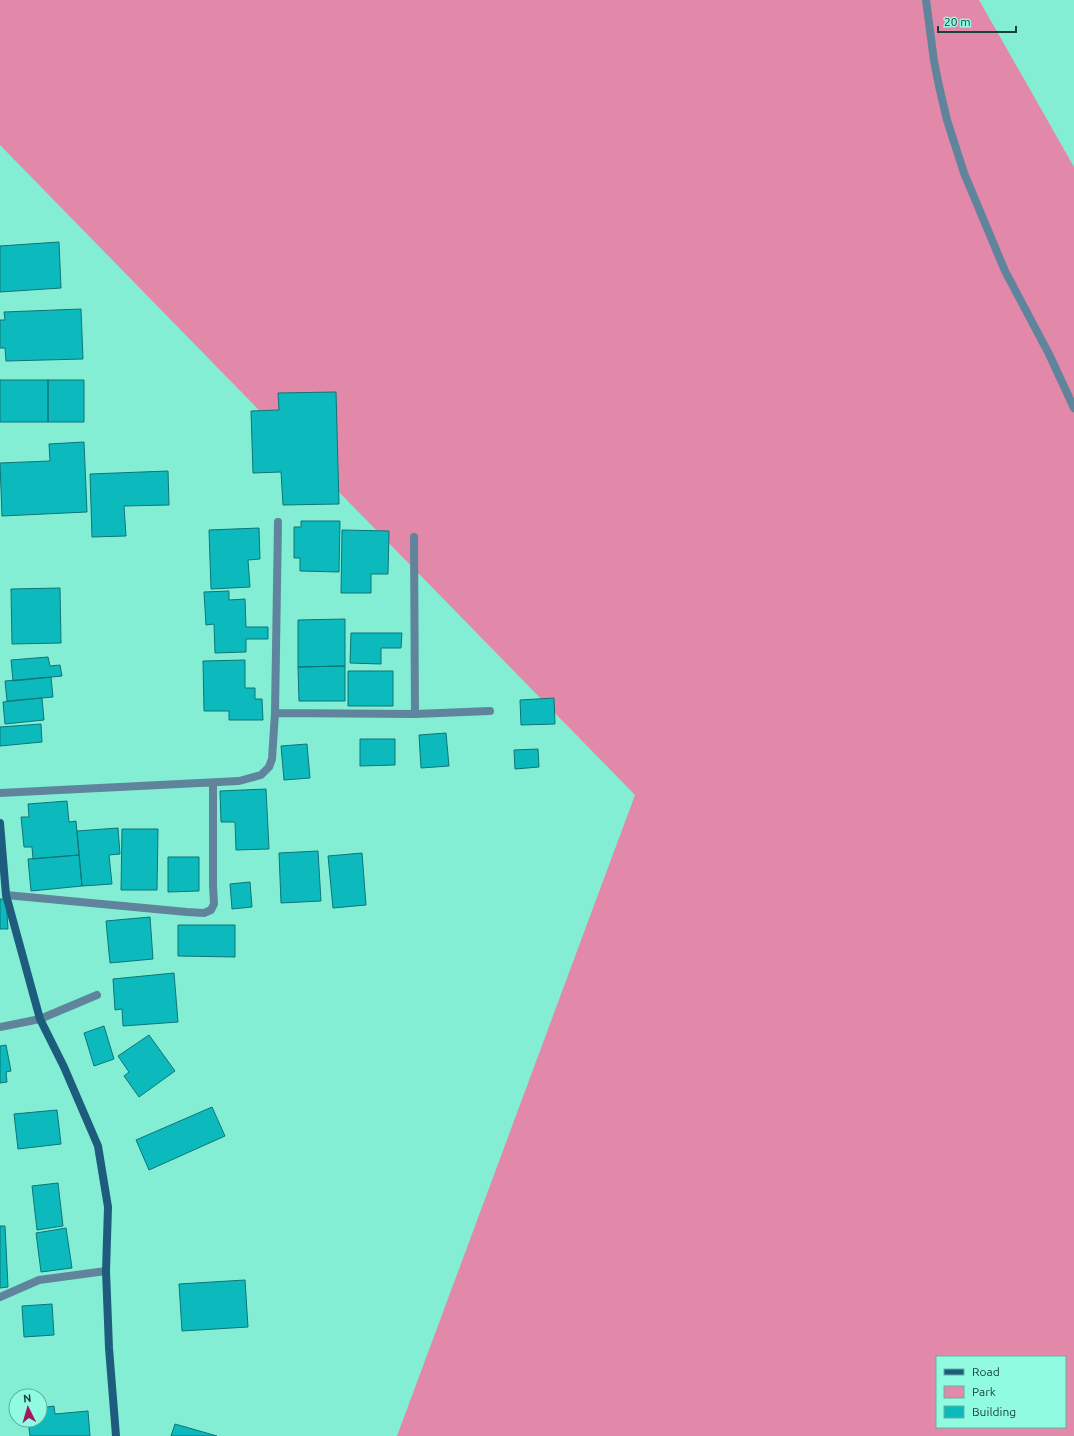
<svg xmlns="http://www.w3.org/2000/svg" width="1074" height="1436" viewBox="0 0 1074 1436" font-family="Ubuntu,sans-serif">
<style>
.green{fill:#e288a9;fill-rule:evenodd}
.building{fill:#0cbabd;stroke:#0d7577}
.lines{fill:none;stroke-linecap:round;stroke-linejoin:round}
.lane{stroke:#60849b;stroke-width:8}
.street{stroke:#60849b;stroke-width:8}
.secondary{stroke:#1e5c7d;stroke-width:8}
</style>
<rect width="100%" height="100%" fill="#84eed5"/>
<path class="green" d="M 0,0 L 979,0 L 1074,167 L 1074,1436 L 397,1436 L 635,795 L 0,145 ZM 937,1357 L 1065,1357 L 1065,1427 L 937,1427 Z"/>
<path class="building" d="M 59,242 L 61,288 L 0,292 L 0,246 Z
M 81,309 L 83,359 L 6,361 L 5,348 L 0,348 L 0,320 L 5,320 L 4,312 Z
M 0,380 L 48,380 L 48,422 L 0,422 Z
M 48,380 L 84,380 L 84,422 L 48,422 Z
M 336,392 L 339,504 L 283,505 L 281,472 L 253,473 L 251,411 L 279,410 L 278,393 Z
M 84,442 L 87,512 L 2,516 L 0,463 L 50,461 L 49,444 Z
M 168,471 L 169,505 L 124,506 L 126,536 L 92,537 L 90,474 Z
M 301,521 L 340,521 L 339,572 L 300,571 L 300,558 L 294,558 L 294,527 L 301,527 Z
M 259,528 L 260,559 L 248,560 L 250,587 L 211,589 L 209,530 Z
M 342,530 L 389,531 L 388,574 L 371,574 L 371,593 L 341,593 Z
M 60,588 L 61,643 L 12,644 L 11,589 Z
M 229,591 L 229,600 L 245,599 L 246,627 L 268,627 L 268,639 L 246,639 L 246,652 L 215,653 L 214,624 L 206,625 L 204,592 Z
M 345,619 L 345,666 L 298,667 L 298,620 Z
M 351,633 L 402,633 L 401,648 L 381,648 L 381,664 L 350,663 Z
M 48,657 L 50,666 L 60,665 L 62,676 L 13,681 L 11,660 Z
M 245,660 L 245,688 L 255,688 L 255,699 L 262,699 L 263,720 L 229,720 L 229,711 L 204,711 L 203,661 Z
M 345,666 L 345,701 L 299,701 L 298,667 Z
M 348,671 L 393,671 L 393,706 L 348,706 Z
M 51,677 L 53,697 L 7,701 L 5,681 Z
M 42,698 L 44,720 L 5,724 L 3,702 Z
M 554,698 L 555,724 L 521,725 L 520,700 Z
M 41,724 L 42,742 L 0,746 L 0,727 Z
M 446,733 L 449,766 L 421,768 L 419,735 Z
M 360,739 L 395,739 L 395,765 L 360,766 Z
M 307,744 L 310,778 L 284,780 L 281,746 Z
M 538,749 L 539,767 L 515,769 L 514,750 Z
M 266,789 L 269,849 L 236,850 L 235,822 L 221,822 L 220,791 Z
M 67,801 L 69,822 L 76,821 L 79,855 L 33,859 L 32,847 L 24,847 L 21,817 L 29,817 L 28,804 Z
M 118,828 L 120,854 L 109,855 L 112,884 L 82,886 L 77,831 Z
M 122,829 L 158,829 L 157,890 L 121,890 Z
M 318,851 L 321,901 L 281,903 L 279,853 Z
M 362,853 L 366,905 L 333,908 L 328,856 Z
M 79,855 L 82,886 L 31,891 L 28,859 Z
M 168,857 L 199,857 L 199,891 L 168,892 Z
M 250,882 L 252,907 L 232,909 L 230,884 Z
M 0,899 L 6,899 L 8,929 L 0,929 Z
M 150,917 L 153,959 L 110,963 L 106,921 Z
M 178,925 L 235,925 L 235,957 L 178,956 Z
M 174,973 L 178,1022 L 123,1026 L 122,1009 L 115,1010 L 113,979 Z
M 104,1026 L 114,1059 L 94,1066 L 84,1033 Z
M 149,1035 L 175,1071 L 139,1097 L 124,1076 L 129,1072 L 118,1056 Z
M 6,1045 L 11,1071 L 6,1072 L 7,1082 L 0,1083 L 0,1046 Z
M 212,1107 L 225,1136 L 149,1170 L 136,1140 Z
M 57,1110 L 61,1144 L 18,1149 L 14,1114 Z
M 58,1183 L 63,1226 L 37,1230 L 32,1186 Z
M 0,1226 L 5,1226 L 8,1287 L 0,1288 Z
M 66,1228 L 72,1268 L 41,1272 L 36,1233 Z
M 245,1280 L 248,1327 L 182,1331 L 179,1284 Z
M 52,1304 L 54,1335 L 24,1337 L 22,1306 Z
M 54,1406 L 55,1414 L 88,1411 L 90,1436 L 30,1436 L 28,1420 L 40,1420 L 40,1408 Z
M 175,1424 L 217,1436 L 171,1436 Z"/>
<g class="lines">
<path class="lane" d="M 40,1019 L 97,995"/>
<path class="street" d="M 926,0 L 934,61 L 939,86 L 947,120 L 964,173 L 1005,271 L 1049,354 L 1074,408
M 414,537 L 415,714
M 275,713 L 415,714 L 490,711
M 0,793 L 239,781 L 261,775 L 269,767 L 272,759 L 275,713 L 278,522
M 6,895 L 187,912 L 204,913 L 211,910 L 214,904 L 213,885 L 213,783
M 0,1027 L 40,1019
M 0,1297 L 39,1280 L 106,1271"/>
<path class="secondary" d="M 0,823 L 6,895 L 40,1019 L 64,1067 L 98,1146 L 108,1207 L 106,1271 L 109,1348 L 116,1436"/>
</g>
<rect x="936" y="1356" width="130" height="72" fill="#91fbe2" stroke="#60b19f"/>
<rect x="944" y="1369" width="20" height="6" fill="#1e5c7d" stroke="#60b19f"/>
<text x="972" y="1376" font-size="12" fill="#16433a">Road</text>
<rect x="944" y="1386" width="20" height="12" fill="#e288a9" stroke="#60b19f"/>
<text x="972" y="1396" font-size="12" fill="#16433a">Park</text>
<rect x="944" y="1406" width="20" height="12" fill="#0cbabd" stroke="#60b19f"/>
<text x="972" y="1416" font-size="12" fill="#16433a">Building</text>
<g transform="translate(28 1408) rotate(355)"><circle r="19" fill="#91fbe2" stroke="#60b19f"/>
<path d="M0-3L7 15L0 10L-7 15Z" fill="#a3175e"/>
<text y="-6" font-size="11" font-weight="bold" text-anchor="middle" fill="#16433a">N</text>
</g>
<path d="M938 26v6h78v-6" fill="none" stroke="#16433a" stroke-width="2"/>
<text x="944" y="26" font-size="12" fill="#16433a" stroke="#91fbe2" stroke-width="3" paint-order="stroke">20 m</text>
</svg>
